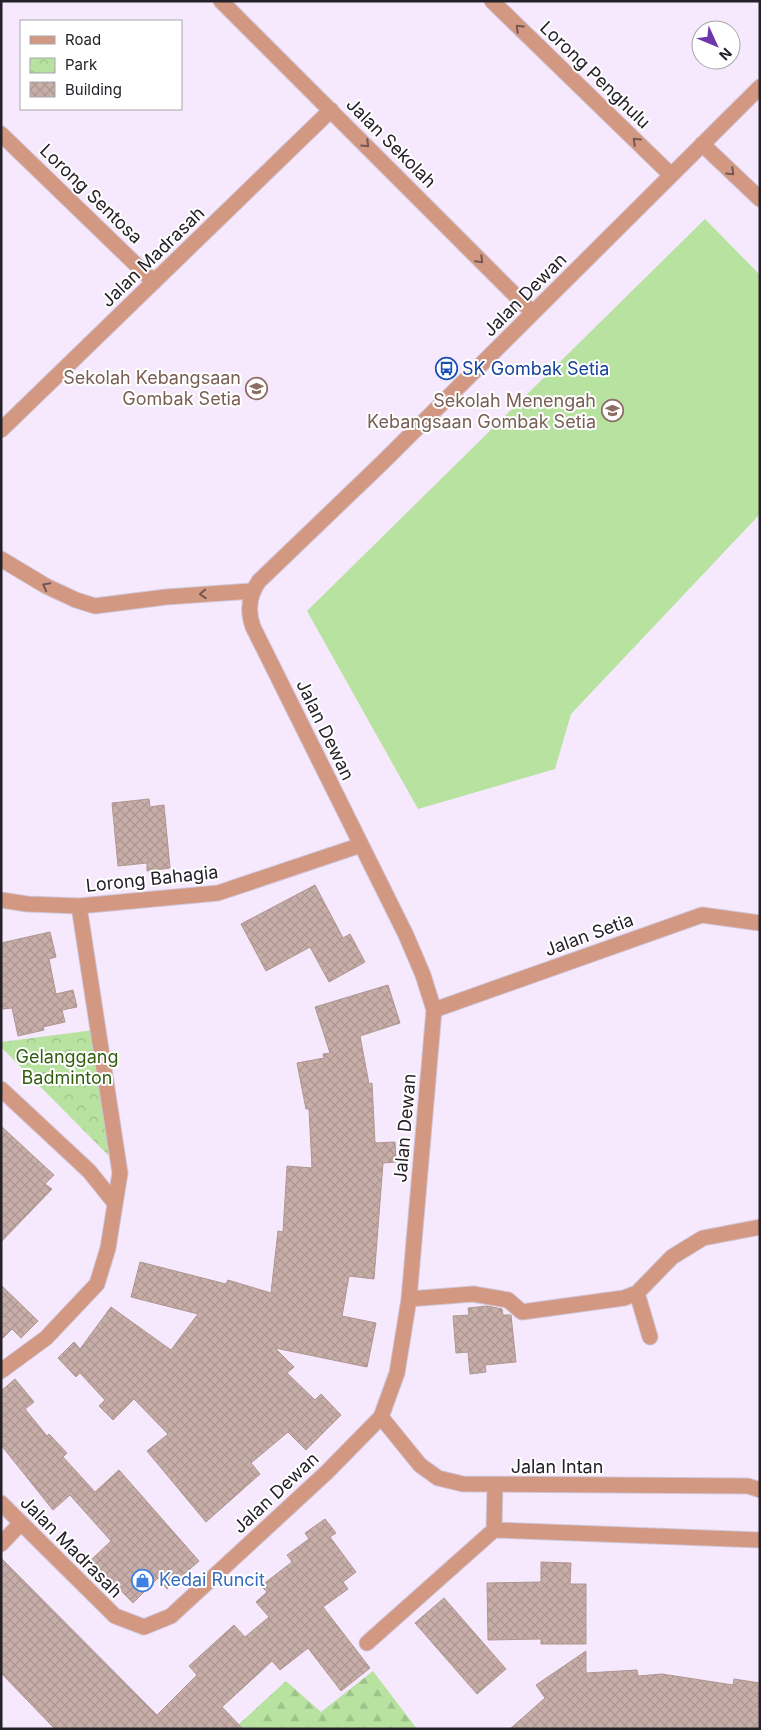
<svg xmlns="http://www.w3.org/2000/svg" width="761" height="1730" viewBox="0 0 761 1730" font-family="Inter,sans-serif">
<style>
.forest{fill:url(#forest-firs)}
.park{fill:url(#park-crowns)}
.pitch{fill:#b7e2a0}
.building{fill:url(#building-cross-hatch);stroke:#af9690}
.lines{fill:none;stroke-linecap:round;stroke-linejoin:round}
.minor-casing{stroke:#d0c5d7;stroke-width:17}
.minor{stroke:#d29881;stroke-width:15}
.oneway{stroke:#735750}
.labels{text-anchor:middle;stroke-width:4;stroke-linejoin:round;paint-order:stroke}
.street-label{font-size:18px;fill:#252128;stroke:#fff}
.transit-label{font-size:18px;fill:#164399;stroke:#fff;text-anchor:start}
.education-label{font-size:18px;fill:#785e54;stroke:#fff;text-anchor:end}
.park-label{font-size:18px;fill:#335e11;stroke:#fff}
.shop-label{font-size:18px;fill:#366cbe;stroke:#fff;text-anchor:start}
</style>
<defs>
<pattern id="forest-firs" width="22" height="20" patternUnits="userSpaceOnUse" patternTransform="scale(1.25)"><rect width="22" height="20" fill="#b7e2a0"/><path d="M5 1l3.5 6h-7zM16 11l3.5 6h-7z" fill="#9dc28a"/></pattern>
<pattern id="park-crowns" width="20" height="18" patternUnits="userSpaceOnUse" patternTransform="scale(1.25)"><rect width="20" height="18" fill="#b7e2a0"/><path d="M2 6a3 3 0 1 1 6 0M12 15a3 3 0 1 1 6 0" fill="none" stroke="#9dc28a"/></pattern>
<pattern id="building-cross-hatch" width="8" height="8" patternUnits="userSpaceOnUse" patternTransform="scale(1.25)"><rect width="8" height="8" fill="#c8aea9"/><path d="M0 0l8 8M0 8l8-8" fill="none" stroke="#ac9591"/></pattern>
</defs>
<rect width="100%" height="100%" fill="#f6e9fe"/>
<path class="forest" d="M 373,1671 L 417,1729 L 240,1729 L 239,1724 L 286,1681 L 321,1712 Z"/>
<path class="park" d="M 94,1030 L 114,1161 L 1,1047 L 1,1042 Z"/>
<path class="pitch" d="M 705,219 L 760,275 L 760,514 L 571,714 L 555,769 L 418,809 L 307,611 Z"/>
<path class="building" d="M 149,799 L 150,807 L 164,805 L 170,868 L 147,871 L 147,863 L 118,866 L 112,803 Z
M 315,885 L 343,938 L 350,934 L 365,962 L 329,982 L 310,947 L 266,971 L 241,924 Z
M 50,932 L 56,957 L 49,959 L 56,994 L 73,990 L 77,1007 L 62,1010 L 65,1022 L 43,1027 L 44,1030 L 18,1036 L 12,1008 L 3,1009 L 1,999 L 1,943 Z
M 388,985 L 400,1023 L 360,1036 L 369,1084 L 372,1083 L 375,1143 L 395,1142 L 396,1162 L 383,1163 L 374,1279 L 349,1276 L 342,1316 L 376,1323 L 367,1367 L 275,1348 L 294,1367 L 287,1373 L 315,1400 L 321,1394 L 341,1415 L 306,1450 L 288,1432 L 251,1463 L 260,1474 L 206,1522 L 147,1451 L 168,1434 L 134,1399 L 113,1420 L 99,1406 L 105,1400 L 80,1373 L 76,1377 L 58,1358 L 74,1342 L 80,1349 L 111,1307 L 171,1350 L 198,1314 L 131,1297 L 140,1262 L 226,1284 L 228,1280 L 271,1293 L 278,1231 L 283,1232 L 287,1166 L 312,1168 L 309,1109 L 306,1109 L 297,1063 L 324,1058 L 323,1054 L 330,1053 L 315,1007 Z
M 1,1126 L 54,1175 L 45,1184 L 52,1189 L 1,1242 Z
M 1,1285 L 38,1321 L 21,1338 L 12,1329 L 1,1340 Z
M 487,1306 L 502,1309 L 503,1315 L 511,1315 L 516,1362 L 485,1365 L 486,1372 L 470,1374 L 468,1352 L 456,1353 L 453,1316 L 469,1315 L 468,1308 Z
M 15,1379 L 34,1402 L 25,1409 L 47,1436 L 49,1434 L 67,1453 L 63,1457 L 95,1492 L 119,1470 L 199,1561 L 167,1589 L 158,1578 L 133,1603 L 91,1560 L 111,1541 L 70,1495 L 53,1510 L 1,1445 L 1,1391 Z
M 325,1519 L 336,1533 L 330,1537 L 356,1572 L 343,1582 L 348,1589 L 323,1607 L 370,1668 L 341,1691 L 308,1648 L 280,1670 L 272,1661 L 222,1707 L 243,1729 L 55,1729 L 1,1673 L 1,1558 L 157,1715 L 197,1675 L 189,1666 L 234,1625 L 245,1637 L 269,1617 L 256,1602 L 267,1592 L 261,1586 L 292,1562 L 287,1555 L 309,1539 L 305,1533 Z
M 541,1562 L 571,1563 L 570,1584 L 586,1584 L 586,1644 L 541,1644 L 541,1639 L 488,1640 L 487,1583 L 541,1582 Z
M 444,1598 L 506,1669 L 477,1694 L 415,1623 Z
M 586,1651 L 586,1673 L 637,1670 L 638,1676 L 662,1674 L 733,1685 L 734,1679 L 760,1683 L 760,1729 L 510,1729 L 545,1698 L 536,1685 Z"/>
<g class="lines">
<defs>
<path id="minor" d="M 221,1 L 533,313
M 492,1 L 671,175
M 1,134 L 154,282
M 702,144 L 760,199
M 1,430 L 331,110
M 1,559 L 46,586 L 76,600 L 95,606 L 166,597 L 252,591
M 1,900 L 27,904 L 79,906 L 218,893 L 361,845
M 434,1010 L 702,915 L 760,923
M 1,1089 L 89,1171 L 114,1202
M 637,1293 L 672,1257 L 703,1238 L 760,1227
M 409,1299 L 473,1294 L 508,1300 L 522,1312 L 624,1298 L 637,1293 L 650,1337
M 1,1371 L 46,1338 L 97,1284 L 108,1248 L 120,1173 L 79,906
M 381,1417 L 420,1465 L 438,1478 L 463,1484 L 748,1486 L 760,1490
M 1,1503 L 115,1616 L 144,1627 L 171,1616 L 327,1472 L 381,1417 L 397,1373 L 409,1299 L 434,1010 L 423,975 L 406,935 L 253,627 C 247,610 249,595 259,581 L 382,463 L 760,87
M 494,1530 L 495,1485
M 1,1544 L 21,1523
M 367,1643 L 494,1530 L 760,1540"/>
</defs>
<use href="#minor" class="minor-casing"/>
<use href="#minor" class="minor"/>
</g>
<defs><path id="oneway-chevron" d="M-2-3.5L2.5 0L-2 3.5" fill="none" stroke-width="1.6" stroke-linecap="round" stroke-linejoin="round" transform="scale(1.25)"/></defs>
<g class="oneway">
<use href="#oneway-chevron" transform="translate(519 28) rotate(-136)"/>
<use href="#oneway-chevron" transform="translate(636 141) rotate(-136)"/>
<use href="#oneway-chevron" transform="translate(366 144) rotate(44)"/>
<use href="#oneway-chevron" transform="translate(731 172) rotate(44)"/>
<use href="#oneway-chevron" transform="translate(480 260) rotate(45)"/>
<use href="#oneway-chevron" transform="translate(46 586) rotate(-152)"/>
<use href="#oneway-chevron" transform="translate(203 594) rotate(176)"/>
</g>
<defs>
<symbol id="bus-ring" viewBox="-11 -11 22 22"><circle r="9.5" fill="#fff" stroke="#1a4fb4" stroke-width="1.5"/><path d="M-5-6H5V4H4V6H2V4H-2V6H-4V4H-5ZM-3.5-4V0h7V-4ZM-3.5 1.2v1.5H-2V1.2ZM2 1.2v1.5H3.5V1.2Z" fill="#1a4fb4"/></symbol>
<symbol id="school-ring" viewBox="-11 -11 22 22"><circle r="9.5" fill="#fff" stroke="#8d6e63" stroke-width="1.5"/><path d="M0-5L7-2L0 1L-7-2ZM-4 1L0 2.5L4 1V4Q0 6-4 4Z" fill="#8d6e63"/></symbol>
<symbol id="shop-ring" viewBox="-11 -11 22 22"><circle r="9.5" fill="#fff" stroke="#3f7fe0" stroke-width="1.5"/><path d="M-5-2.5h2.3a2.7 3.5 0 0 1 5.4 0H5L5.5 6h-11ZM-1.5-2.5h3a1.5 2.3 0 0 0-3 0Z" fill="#3f7fe0"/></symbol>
</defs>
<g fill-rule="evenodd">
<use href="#bus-ring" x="434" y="356" width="25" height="25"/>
<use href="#school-ring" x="244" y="376" width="25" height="25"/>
<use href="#school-ring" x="600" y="398" width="25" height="25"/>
<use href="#shop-ring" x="130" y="1568" width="25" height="25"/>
</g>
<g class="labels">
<g class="street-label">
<text transform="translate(595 75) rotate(44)" y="6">Lorong Penghulu</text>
<text transform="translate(391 143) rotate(45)" y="6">Jalan Sekolah</text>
<text transform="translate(91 194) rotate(44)" y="6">Lorong Sentosa</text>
<text transform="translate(153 257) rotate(-44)" y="6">Jalan Madrasah</text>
<text transform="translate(525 295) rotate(-45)" y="6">Jalan Dewan</text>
<text transform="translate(325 730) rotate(64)" y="6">Jalan Dewan</text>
<text transform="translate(152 879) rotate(-6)" y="6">Lorong Bahagia</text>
<text transform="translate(589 935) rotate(-20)" y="6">Jalan Setia</text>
<text transform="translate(405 1128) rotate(-85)" y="6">Jalan Dewan</text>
<text x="557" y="1473">Jalan Intan</text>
<text transform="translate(276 1493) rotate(-43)" y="6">Jalan Dewan</text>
<text transform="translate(71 1547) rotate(45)" y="6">Jalan Madrasah</text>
</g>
<g class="transit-label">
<text x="462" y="375">SK Gombak Setia</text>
</g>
<g class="education-label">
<text x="241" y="384">Sekolah Kebangsaan<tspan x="241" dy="21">Gombak Setia</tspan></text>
<text x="596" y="407">Sekolah Menengah<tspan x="596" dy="21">Kebangsaan Gombak Setia</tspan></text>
</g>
<g class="park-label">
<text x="67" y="1063">Gelanggang<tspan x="67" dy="21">Badminton</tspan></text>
</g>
<g class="shop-label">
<text x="159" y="1586">Kedai Runcit</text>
</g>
</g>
<rect width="761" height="1730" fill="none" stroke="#252128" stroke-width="5"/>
<rect x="20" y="20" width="162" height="90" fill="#ffffff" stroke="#a8a6a9"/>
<rect x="30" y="36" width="25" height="8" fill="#d29881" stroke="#a8a6a9"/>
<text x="65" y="45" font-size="15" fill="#252128">Road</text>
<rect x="30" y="58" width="25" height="15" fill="url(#park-crowns)" stroke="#a8a6a9"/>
<text x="65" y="70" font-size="15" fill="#252128">Park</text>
<rect x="30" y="82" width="25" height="15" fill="url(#building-cross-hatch)" stroke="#a8a6a9"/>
<text x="65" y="95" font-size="15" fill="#252128">Building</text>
<g transform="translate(716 45) rotate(134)"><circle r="24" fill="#ffffff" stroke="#a8a6a9"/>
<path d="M0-4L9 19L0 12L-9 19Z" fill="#6f36ac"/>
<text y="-8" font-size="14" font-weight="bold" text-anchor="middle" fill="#252128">N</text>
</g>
</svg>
